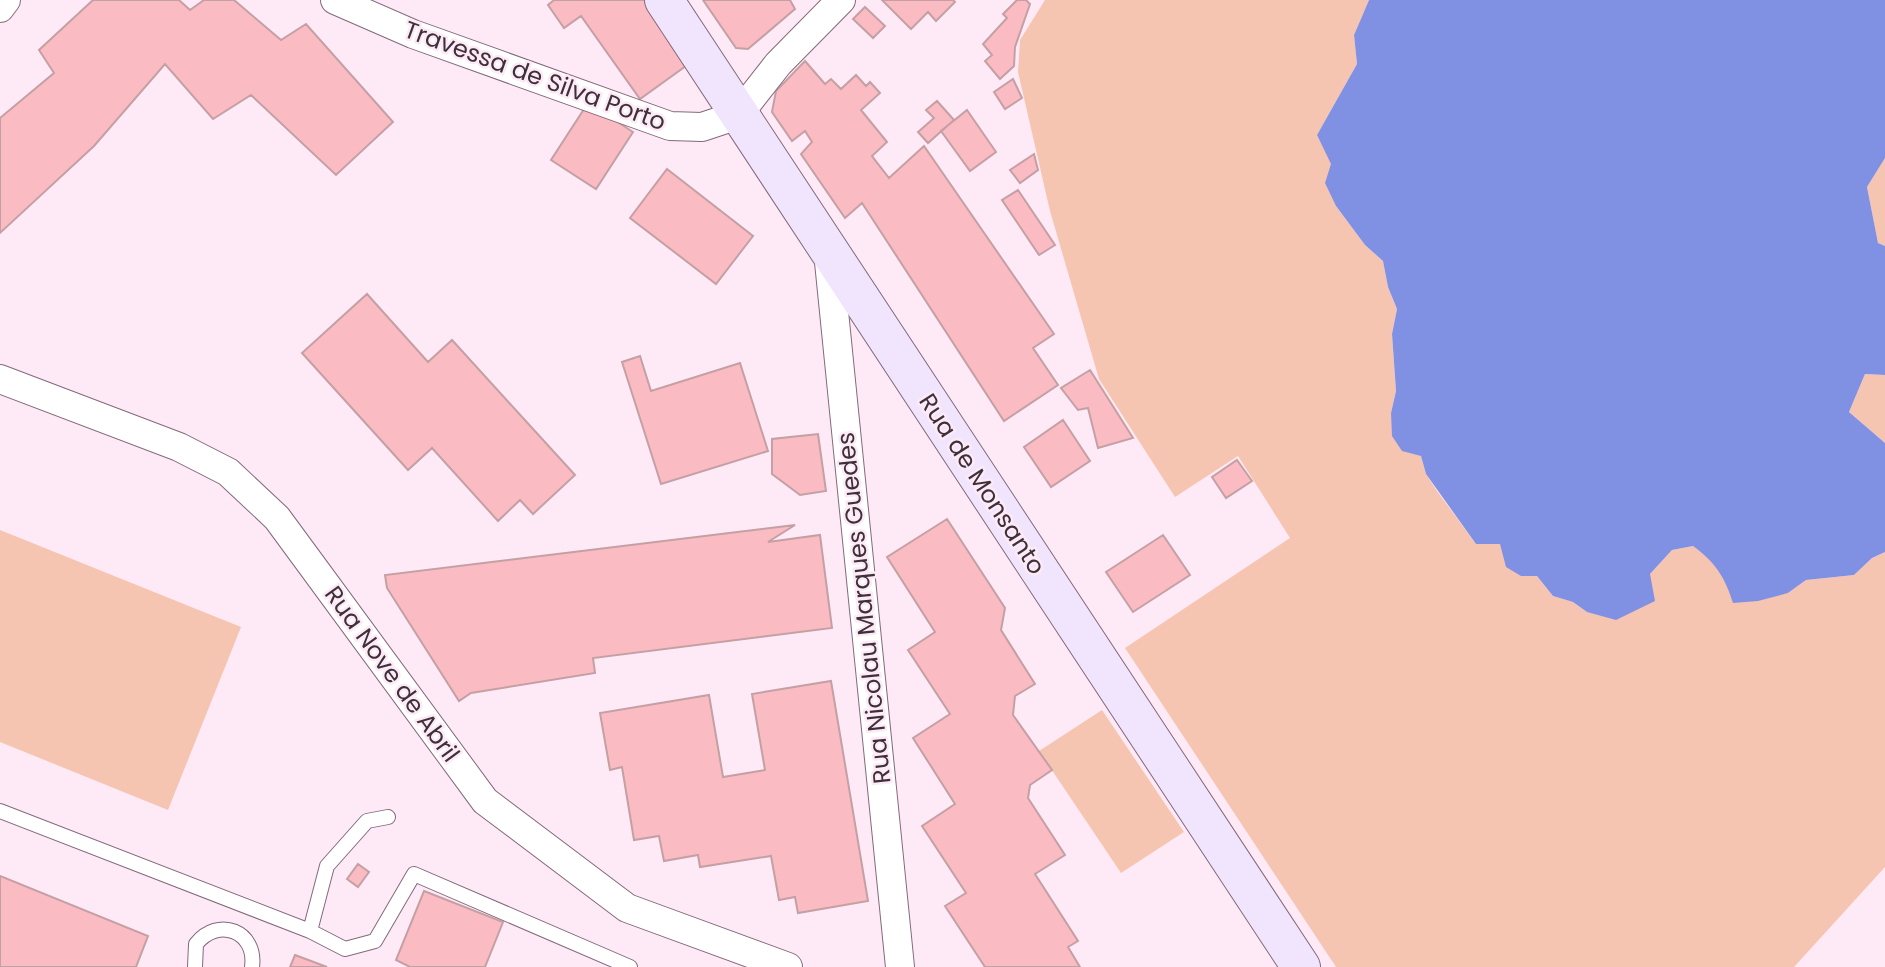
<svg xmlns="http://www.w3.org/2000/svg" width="1885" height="967" viewBox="0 0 1885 967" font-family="Poppins,sans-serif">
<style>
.green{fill:#f6c5b2}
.water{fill:#8091e4}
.building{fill:#fbbbc3;stroke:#c4a0a4;stroke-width:2}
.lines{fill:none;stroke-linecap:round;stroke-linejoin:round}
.lane-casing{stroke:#84697b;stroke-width:16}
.street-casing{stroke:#84697b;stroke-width:30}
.secondary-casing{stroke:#84697b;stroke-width:40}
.lane{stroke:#fff;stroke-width:14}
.street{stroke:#fff;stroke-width:28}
.secondary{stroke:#f1e5fd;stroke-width:38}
.labels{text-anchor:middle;stroke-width:5;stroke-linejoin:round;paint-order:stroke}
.street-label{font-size:24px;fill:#3d3139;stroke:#fdeaf6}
</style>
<rect width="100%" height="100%" fill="#fdeaf6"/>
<path class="green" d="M 1045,0 L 1369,0 L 1354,35 L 1357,64 L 1317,135 L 1332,164 L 1336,206 L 1365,245 L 1383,261 L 1388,287 L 1397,309 L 1392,334 L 1396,391 L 1391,413 L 1421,456 L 1426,474 L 1437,491 L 1476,544 L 1501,544 L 1521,576 L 1537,576 L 1553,596 L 1573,602 L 1587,612 L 1650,574 L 1672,550 L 1693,546 L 1712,560 L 1726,581 L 1788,593 L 1806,580 L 1854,575 L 1872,558 L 1885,552 L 1885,867 L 1794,967 L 1336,967 L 1125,648 L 1290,538 L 1238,456 L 1175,497 L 1099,379 L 1050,211 L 1018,72 L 1020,40 Z
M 1885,158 L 1885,246 L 1878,243 L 1867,187 Z
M 1865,374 L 1885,375 L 1885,443 L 1849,412 Z
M 0,530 L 241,627 L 168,810 L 0,742 Z
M 1102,710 L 1184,832 L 1121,873 L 1039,751 Z"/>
<path class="water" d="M 1369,0 L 1885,0 L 1885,158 L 1867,187 L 1878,243 L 1885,246 L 1885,375 L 1865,374 L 1849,412 L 1885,443 L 1885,552 L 1872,558 L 1854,575 L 1806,580 L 1788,593 L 1758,601 L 1733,603 C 1725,577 1715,562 1693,546 L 1672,550 L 1650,574 L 1655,601 L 1616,620 L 1587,612 L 1573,602 L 1553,596 L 1537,576 L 1521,576 L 1506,567 L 1500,544 L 1476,544 L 1426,474 L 1421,456 L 1402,451 L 1392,436 L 1391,413 L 1396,391 L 1392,334 L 1397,309 L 1388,287 L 1383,261 L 1365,245 L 1336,206 L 1325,183 L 1331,164 L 1317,135 L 1357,64 L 1354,35 Z"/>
<path class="building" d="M 93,0 L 179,0 L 190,10 L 204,0 L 234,0 L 281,40 L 306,24 L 393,122 L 336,175 L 251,95 L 213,119 L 165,64 L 94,146 L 0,233 L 0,118 L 54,73 L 39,50 Z
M 554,0 L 646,0 L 690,63 L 640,99 L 581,16 L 564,28 L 548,5 Z
M 703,0 L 790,0 L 795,9 L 748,49 L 736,48 Z
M 882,0 L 953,0 L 955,2 L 936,21 L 928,12 L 911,29 Z
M 1017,0 L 1026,0 L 1030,4 L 1015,47 L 1014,66 L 1000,79 L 985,61 L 992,55 L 983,44 L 1007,18 L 1003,14 Z
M 865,7 L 885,26 L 873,38 L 853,19 Z
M 805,61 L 825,84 L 831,79 L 841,89 L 856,75 L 866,86 L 870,82 L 880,93 L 861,110 L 887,142 L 872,156 L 889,178 L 924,146 L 1054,334 L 1033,348 L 1058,385 L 1004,421 L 862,203 L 845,218 L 801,154 L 812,142 L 805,131 L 792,141 L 772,112 L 776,91 Z
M 1013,79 L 1022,98 L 1005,109 L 994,92 Z
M 937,101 L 954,120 L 928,143 L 918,132 L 934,118 L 926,110 Z
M 588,103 L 633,132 L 596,189 L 551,160 Z
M 967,110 L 996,152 L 970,171 L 941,131 Z
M 1034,154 L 1038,170 L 1020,183 L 1010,170 Z
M 667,169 L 753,236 L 716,284 L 630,218 Z
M 1018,190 L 1055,245 L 1039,255 L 1002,200 Z
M 367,294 L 428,362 L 452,340 L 575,475 L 533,514 L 520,500 L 498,521 L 432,448 L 408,470 L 302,353 Z
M 640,356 L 651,391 L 740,363 L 768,451 L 661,484 L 622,362 Z
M 1090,370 L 1133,438 L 1098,448 L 1088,408 L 1078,410 L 1061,388 Z
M 1063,420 L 1090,461 L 1051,487 L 1024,447 Z
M 818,434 L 826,491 L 800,495 L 772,474 L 772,439 Z
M 1237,460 L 1252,481 L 1226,498 L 1212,477 Z
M 947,519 L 1005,608 L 1001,630 L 1035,684 L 1015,696 L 1013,715 L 1052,770 L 1030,785 L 1028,798 L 1065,855 L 1035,874 L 1078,941 L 1068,947 L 1080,967 L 985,967 L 945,906 L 966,893 L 922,826 L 955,804 L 913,738 L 950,714 L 908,650 L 935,632 L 887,557 Z
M 795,525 L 768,542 L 820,535 L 832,628 L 593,658 L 595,673 L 471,693 L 459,701 L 387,588 L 385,575 Z
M 1163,535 L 1190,575 L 1133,612 L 1106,572 Z
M 831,681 L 868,901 L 798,913 L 795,897 L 779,900 L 771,856 L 700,867 L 698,855 L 664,861 L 659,836 L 634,840 L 622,767 L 610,770 L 600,713 L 709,695 L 723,777 L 765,770 L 752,694 Z
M 358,864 L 369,872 L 358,887 L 347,879 Z
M 0,876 L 148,936 L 136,967 L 0,967 Z
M 424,891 L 503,922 L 485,967 L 410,967 L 396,960 Z
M 295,955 L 327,967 L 290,967 Z"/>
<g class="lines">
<defs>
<path id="lane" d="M 0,811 L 310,931 L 345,949 L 375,941 L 414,874 L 630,967
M 310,931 L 327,866 L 367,821 L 388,817
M 195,967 L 196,944 C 218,916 257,931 252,967"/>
<path id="street" d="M 335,0 L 413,34 L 670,126 L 702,127 L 738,115 L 778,64 L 841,0
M 0,8 L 6,0
M 828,252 L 900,967
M 0,379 L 179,447 L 228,472 L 277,518 L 485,801 L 627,908 L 788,967"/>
<path id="secondary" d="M 664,0 L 1301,967"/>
</defs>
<use href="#lane" class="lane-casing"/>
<use href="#street" class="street-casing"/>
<use href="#secondary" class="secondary-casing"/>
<use href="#lane" class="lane"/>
<use href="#street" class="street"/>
<use href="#secondary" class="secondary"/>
</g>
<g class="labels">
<g class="street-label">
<text transform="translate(535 76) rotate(20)" y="8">Travessa de Silva Porto</text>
<text transform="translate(982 484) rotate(57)" y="8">Rua de Monsanto</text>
<text transform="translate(864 608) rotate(-96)" y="8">Rua Nicolau Marques Guedes</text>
<text transform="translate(392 674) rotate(54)" y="8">Rua Nove de Abril</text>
</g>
</g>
</svg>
